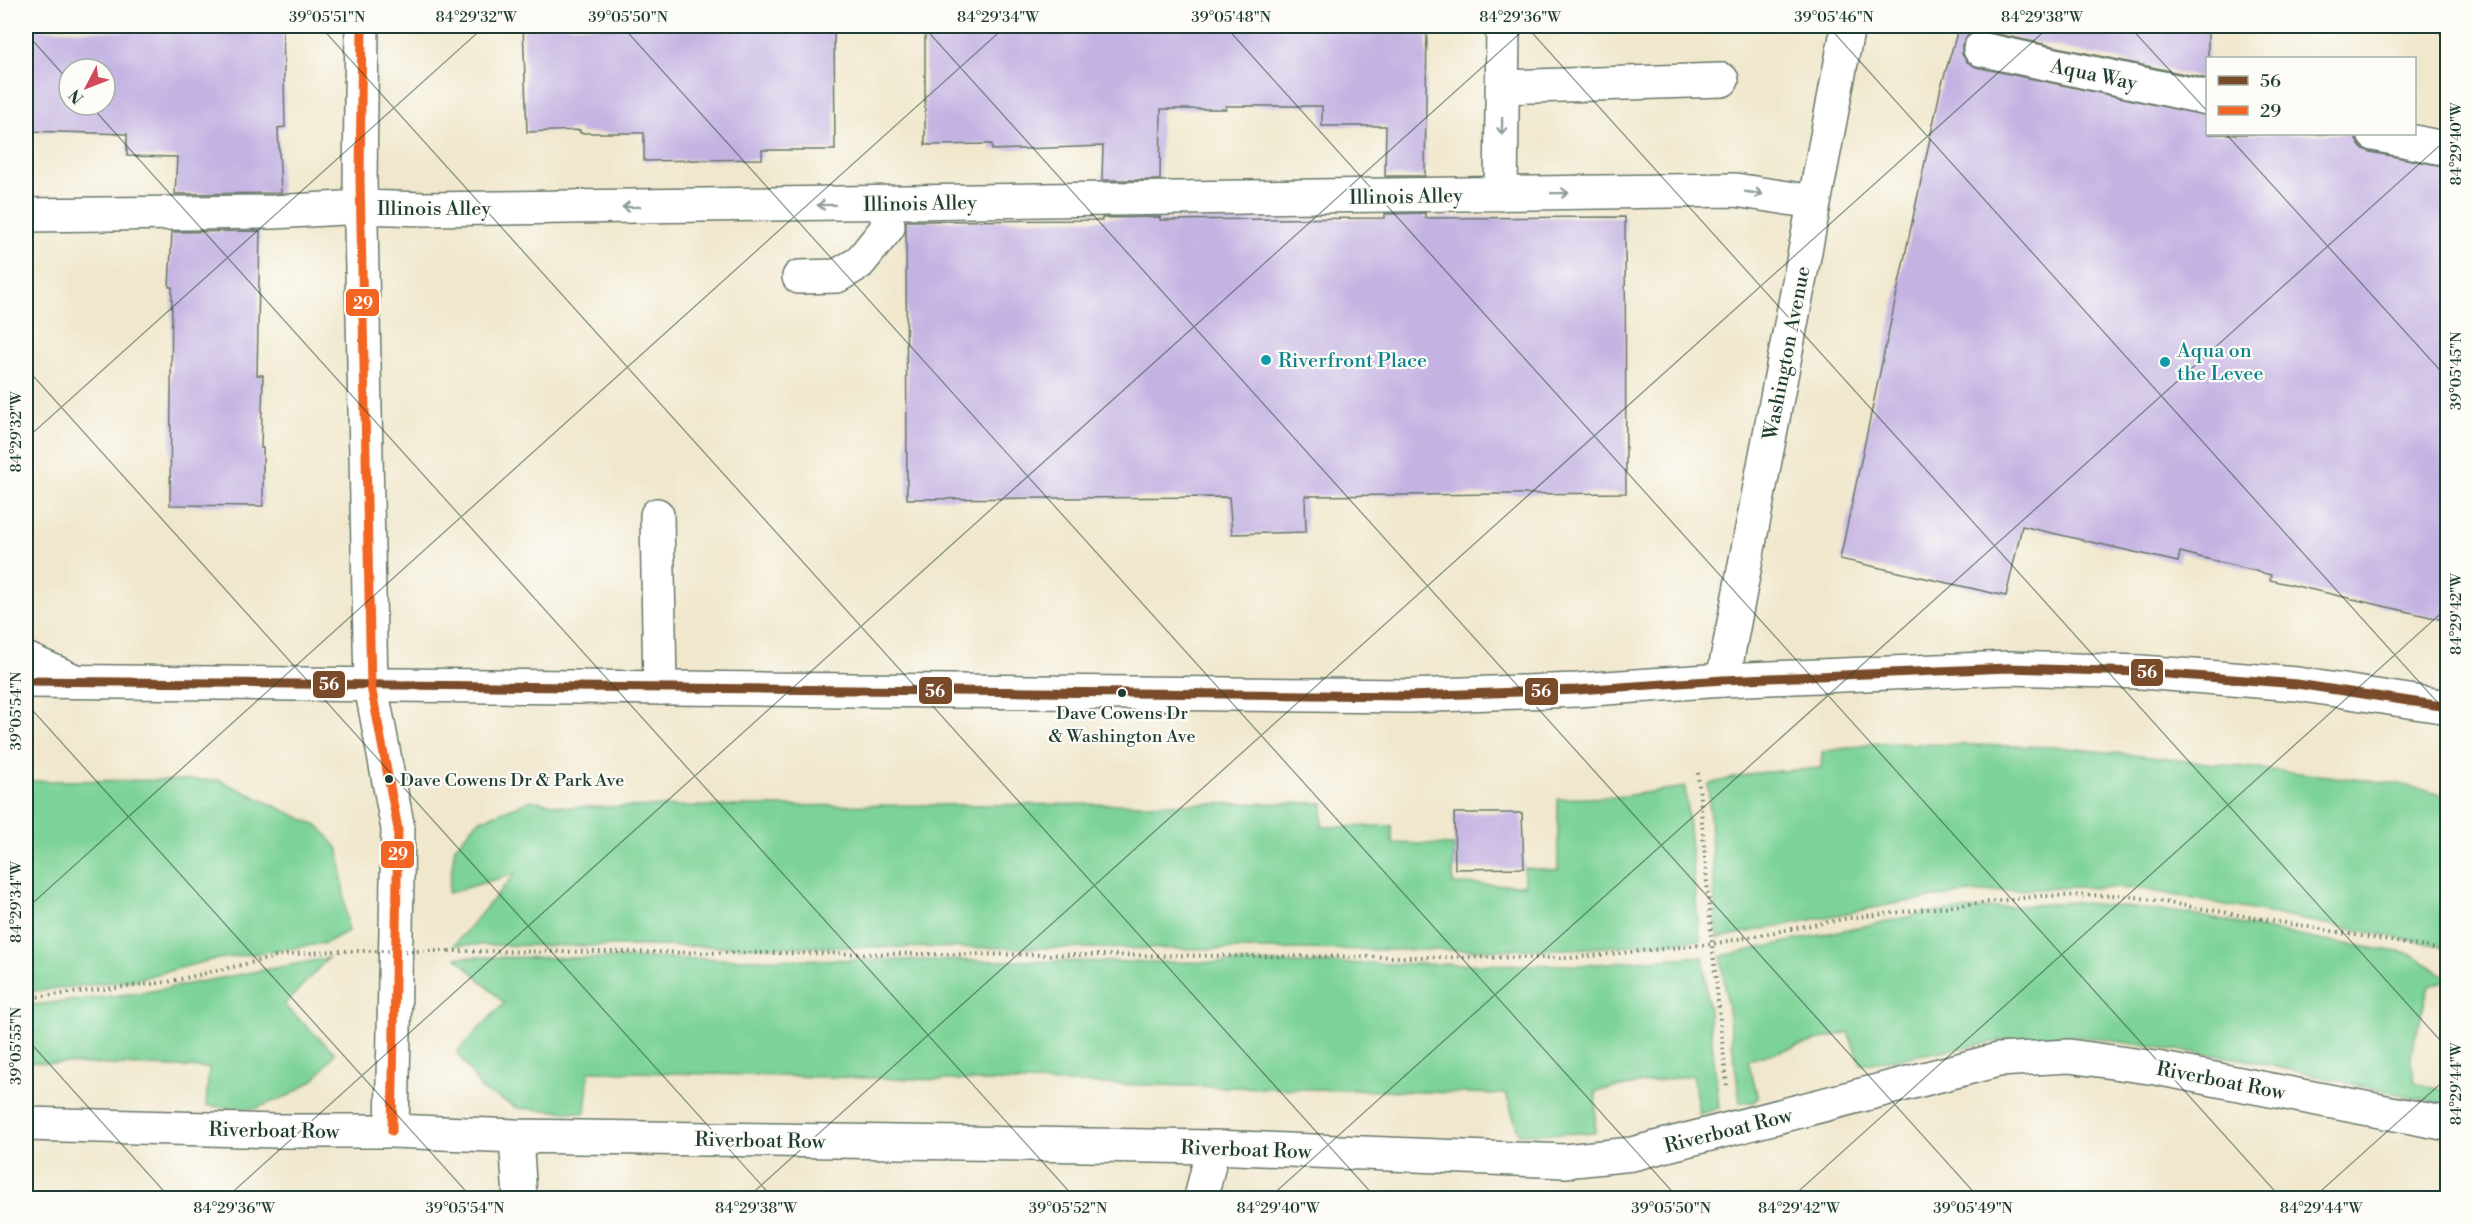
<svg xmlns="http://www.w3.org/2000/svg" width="2473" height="1224" viewBox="0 0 2473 1224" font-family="'Libre Bodoni',serif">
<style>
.green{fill:#7dd397;stroke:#4e8866;stroke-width:1.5}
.building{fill:#c4b3e2;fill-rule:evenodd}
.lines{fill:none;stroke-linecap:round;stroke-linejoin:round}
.minor-casing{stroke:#687869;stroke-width:36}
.major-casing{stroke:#687869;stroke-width:36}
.highway-casing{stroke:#687869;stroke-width:36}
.path{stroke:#687869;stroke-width:4;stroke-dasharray:1.5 4.5;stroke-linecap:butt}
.minor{stroke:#fff;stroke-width:33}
.major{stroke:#fff;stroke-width:33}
.highway{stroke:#fff;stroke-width:33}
.path-bridge{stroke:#687869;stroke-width:4;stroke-dasharray:1.5 4.5;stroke-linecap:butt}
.bus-1-casing{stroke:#fdfcf7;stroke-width:14}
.bus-2-casing{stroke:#fdfcf7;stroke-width:14}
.bus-1{stroke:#7a4b2a;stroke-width:9}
.bus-2{stroke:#f26522;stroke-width:9}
.oneway{stroke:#8f9e9a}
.ticks{fill:none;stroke:#1f3d34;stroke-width:1.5;stroke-opacity:0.45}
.culture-dot{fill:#0f9aa8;stroke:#fdfcf7;stroke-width:2}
.bus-dot{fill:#1f3d34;stroke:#fdfcf7;stroke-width:2}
.labels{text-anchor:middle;stroke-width:4.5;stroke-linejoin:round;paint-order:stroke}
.bus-label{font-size:18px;fill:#1f3d34;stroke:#fdfcf7}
.street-label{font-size:20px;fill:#1f3d34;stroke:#fdfcf7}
.culture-label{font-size:20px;fill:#0d838f;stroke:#fdfcf7;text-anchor:start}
.line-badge{stroke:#fdfcf7;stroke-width:2}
.badge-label{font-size:16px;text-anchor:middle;font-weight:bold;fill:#fff}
.neatline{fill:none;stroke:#1f3d34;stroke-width:2}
.ticks-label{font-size:15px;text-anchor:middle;fill:#1f3d34}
</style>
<rect width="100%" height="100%" fill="#fdfcf7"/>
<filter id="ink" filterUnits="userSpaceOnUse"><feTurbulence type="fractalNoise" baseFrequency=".0167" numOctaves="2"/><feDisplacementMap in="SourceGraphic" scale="12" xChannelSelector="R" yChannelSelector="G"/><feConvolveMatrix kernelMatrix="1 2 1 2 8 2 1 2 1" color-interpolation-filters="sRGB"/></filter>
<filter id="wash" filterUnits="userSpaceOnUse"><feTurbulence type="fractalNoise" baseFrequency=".008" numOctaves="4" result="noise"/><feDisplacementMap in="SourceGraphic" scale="24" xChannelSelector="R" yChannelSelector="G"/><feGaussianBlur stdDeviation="1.35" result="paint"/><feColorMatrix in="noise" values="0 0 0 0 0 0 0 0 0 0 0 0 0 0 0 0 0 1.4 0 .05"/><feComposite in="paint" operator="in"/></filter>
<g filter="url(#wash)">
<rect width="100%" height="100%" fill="#f0e7cc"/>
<path class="green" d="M 1878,743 L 2059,747 L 2400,784 L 2447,796 L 2447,947 L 2142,889 L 2074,887 L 1968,893 L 1904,902 L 1717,938 L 1708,784 L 1755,773 L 1821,768 L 1822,752 Z
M 219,780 L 320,827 L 339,850 L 348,931 L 326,943 L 211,960 L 133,980 L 26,992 L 26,781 Z
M 1685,787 L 1700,940 L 1575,949 L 1443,950 L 454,945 L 515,874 L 448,893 L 455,847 L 478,821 L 532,800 L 567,807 L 1323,803 L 1322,827 L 1392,826 L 1392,843 L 1454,845 L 1453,884 L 1524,885 L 1524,868 L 1558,870 L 1558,799 L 1616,797 Z
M 2075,902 L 2184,913 L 2320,940 L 2411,954 L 2447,977 L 2447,980 L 2429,986 L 2411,1054 L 2414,1083 L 2447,1090 L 2447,1105 L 2242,1059 L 2085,1037 L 2023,1037 L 1861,1065 L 1848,1032 L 1748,1060 L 1758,1098 L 1753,1103 L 1740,1103 L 1721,956 L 1925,913 Z
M 1703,956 L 1719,1108 L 1699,1114 L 1693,1075 L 1596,1091 L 1595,1133 L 1519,1134 L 1506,1094 L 589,1071 L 585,1113 L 518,1108 L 482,1090 L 457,1052 L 504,1003 L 456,957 L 1581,965 Z
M 328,958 L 284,1005 L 335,1053 L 315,1079 L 290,1095 L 254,1109 L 206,1106 L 209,1068 L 26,1062 L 26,1006 L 146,992 Z"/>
<g id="blocks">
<path class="building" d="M 233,26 L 283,26 L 285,127 L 278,128 L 281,193 L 175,194 L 177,157 L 127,156 L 127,134 L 26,131 L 26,29 L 130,32 L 131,29 L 183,30 L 233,32 ZM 69,69 L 105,69 L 105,105 L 69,105 Z
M 523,26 L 834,26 L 835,150 L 762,150 L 762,159 L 644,161 L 644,133 L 580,133 L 580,130 L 527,132 Z
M 925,26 L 1427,26 L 1425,176 L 1385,176 L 1386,126 L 1322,126 L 1322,106 L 1226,106 L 1226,109 L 1161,109 L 1160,180 L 1102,180 L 1103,146 L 992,150 L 992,144 L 925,145 Z
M 1959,26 L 2208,26 L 2208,79 L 1983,31 L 1974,31 L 1966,37 L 1962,45 L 1962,54 L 1967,62 L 1976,67 L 2208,116 L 2208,134 L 2356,134 L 2356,140 L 2361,148 L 2370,152 L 2448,167 L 2448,621 L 2270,580 L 2271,575 L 2180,552 L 2178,562 L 2022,526 L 2006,596 L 1840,559 L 1941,87 Z
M 1425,213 L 1425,218 L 1625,217 L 1626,493 L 1305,496 L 1306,532 L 1232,534 L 1229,497 L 907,499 L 906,221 L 1102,220 L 1102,218 L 1160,217 L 1160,220 L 1385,218 L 1385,214 Z
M 260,231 L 257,375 L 263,375 L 261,448 L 263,448 L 263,506 L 170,505 L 172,287 L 169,287 L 172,232 Z
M 1454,813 L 1522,813 L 1524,868 L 1455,869 Z"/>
</g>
</g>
<g filter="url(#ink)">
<use href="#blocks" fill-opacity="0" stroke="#687869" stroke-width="1.5"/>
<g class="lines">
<defs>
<path id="minor" d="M 362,26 L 360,179 L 371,686 L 398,829 L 392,1131
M 1980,49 L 2208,98
M 1502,87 L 1722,80
M 2374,134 L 2448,149
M 1501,194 L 1503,26
M 26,215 L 273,212 L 361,207 L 425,209 L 1735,190 L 1814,202
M 799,277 L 837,276 L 859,263 L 888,227 L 885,204
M 657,515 L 660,688
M 1723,680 L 2008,668 L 2141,672 L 2297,684 L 2448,707
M 26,1124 L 278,1131 L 392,1131 L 516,1136 L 1213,1147 L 1565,1161 L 1632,1154 L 1998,1060 L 2069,1056 L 2156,1068 L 2448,1124
M 516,1136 L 520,1198
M 1201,1198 L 1213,1147"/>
<path id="major" d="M 26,681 L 1409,696 L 1577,690 L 1723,680 L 1848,26"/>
<path id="highway" d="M 26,659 L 75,681"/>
</defs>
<use href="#minor" class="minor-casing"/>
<use href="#major" class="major-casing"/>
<use href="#highway" class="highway-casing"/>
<path class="path" d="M 1698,773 L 1712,944 L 1727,1086
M 449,951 L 1570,958 L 1712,944 L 1849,918 L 2041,896 L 2123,895 L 2448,951
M 26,998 L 168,982 L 284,955 L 333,951"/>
<use href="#minor" class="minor"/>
<use href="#major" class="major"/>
<use href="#highway" class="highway"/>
<path class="path-bridge" d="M 333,951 L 449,951"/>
<defs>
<path id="bus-1" d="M 26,681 L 1409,696 L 1577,690 L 1723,680 L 2008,668 L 2141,672 L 2297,684 L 2448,707"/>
<path id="bus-2" d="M 362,26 L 360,179 L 371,686 L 398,829 L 392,1131"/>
</defs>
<use href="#bus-1" class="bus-1-casing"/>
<use href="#bus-2" class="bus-2-casing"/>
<use href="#bus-1" class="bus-1"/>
<use href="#bus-2" class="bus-2"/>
</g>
<defs><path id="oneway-shaft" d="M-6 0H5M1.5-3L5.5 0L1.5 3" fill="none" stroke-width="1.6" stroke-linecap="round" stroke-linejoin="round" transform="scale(1.5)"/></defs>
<g class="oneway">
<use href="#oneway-shaft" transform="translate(1502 126) rotate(91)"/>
<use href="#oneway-shaft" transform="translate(1560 193) rotate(-1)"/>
<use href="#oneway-shaft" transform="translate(1754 193) rotate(8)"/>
<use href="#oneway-shaft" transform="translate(826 205) rotate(179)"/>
<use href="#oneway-shaft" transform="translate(631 207) rotate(179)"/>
</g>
</g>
<path class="ticks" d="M 320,26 L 1376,1198M 622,26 L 1678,1198M 923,26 L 1979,1198M 1225,26 L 2281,1198M 1526,26 L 2448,1049M 1828,26 L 2448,714M 2129,26 L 2208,112M 2431,26 L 2448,44M 26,33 L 69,81M 90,105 L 1075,1198M 2226,134 L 2448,379M 26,368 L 773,1198M 26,439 L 485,26M 26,703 L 472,1198M 26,909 L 1006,26M 26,1038 L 170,1198M 226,1198 L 1528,26M 747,1198 L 2050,26M 1269,1198 L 2448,138M 1791,1198 L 2448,607M 2313,1198 L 2448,1077"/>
<g class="culture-dot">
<circle cx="1266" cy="360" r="6"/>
<circle cx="2165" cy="362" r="6"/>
</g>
<g class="bus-dot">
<circle cx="1122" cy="693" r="5"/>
<circle cx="389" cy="779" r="5"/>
</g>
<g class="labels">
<g class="bus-label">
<text x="1122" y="719">Dave Cowens Dr<tspan x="1122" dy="23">&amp; Washington Ave</tspan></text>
<text x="400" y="786" text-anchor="start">Dave Cowens Dr &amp; Park Ave</text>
</g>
<g class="street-label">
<text transform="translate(2094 74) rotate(12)" y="7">Aqua Way</text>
<text transform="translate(1406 196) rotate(-1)" y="7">Illinois Alley</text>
<text transform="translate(920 203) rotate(-1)" y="7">Illinois Alley</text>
<text x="434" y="215">Illinois Alley</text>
<text transform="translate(1786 353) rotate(-79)" y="7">Washington Avenue</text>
<text transform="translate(2221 1080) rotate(11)" y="7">Riverboat Row</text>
<text transform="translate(274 1130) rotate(1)" y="7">Riverboat Row</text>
<text transform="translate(1728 1130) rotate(-14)" y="7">Riverboat Row</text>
<text transform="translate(760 1140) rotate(1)" y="7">Riverboat Row</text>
<text transform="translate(1246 1149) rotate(2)" y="7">Riverboat Row</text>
</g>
<g class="culture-label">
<text x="2177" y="357">Aqua on<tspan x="2177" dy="23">the Levee</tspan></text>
<text x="1278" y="367">Riverfront Place</text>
</g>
</g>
<g class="line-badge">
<rect x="345" y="288" width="35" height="29" rx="6" fill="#f26522"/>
<rect x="2130" y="658" width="34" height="29" rx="6" fill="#7a4b2a"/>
<rect x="312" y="670" width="34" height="29" rx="6" fill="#7a4b2a"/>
<rect x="918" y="676" width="35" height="29" rx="6" fill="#7a4b2a"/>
<rect x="1524" y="677" width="35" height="29" rx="6" fill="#7a4b2a"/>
<rect x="380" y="840" width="35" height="29" rx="6" fill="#f26522"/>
</g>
<g class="badge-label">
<text x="363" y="309">29</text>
<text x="2147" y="678">56</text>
<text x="329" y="690">56</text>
<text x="935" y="697">56</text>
<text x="1541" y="697">56</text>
<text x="398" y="860">29</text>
</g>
<rect width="2473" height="1224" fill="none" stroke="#fdfcf7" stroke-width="66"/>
<rect x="2206" y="57" width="210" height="78" fill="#fdfcf7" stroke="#a4b0a9" stroke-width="1.5"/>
<rect x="2218" y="76" width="30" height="9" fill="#7a4b2a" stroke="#a4b0a9" stroke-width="1.5"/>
<text x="2260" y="87" font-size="18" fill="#1f3d34">56</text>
<rect x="2218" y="106" width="30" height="9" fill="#f26522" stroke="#a4b0a9" stroke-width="1.5"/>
<text x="2260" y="117" font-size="18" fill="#1f3d34">29</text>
<g transform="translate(87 87) rotate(228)"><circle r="28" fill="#fdfcf7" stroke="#a4b0a9" stroke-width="1.5"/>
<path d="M0-4.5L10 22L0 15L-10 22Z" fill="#d1495b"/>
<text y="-9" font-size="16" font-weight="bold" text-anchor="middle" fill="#1f3d34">N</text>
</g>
<rect x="33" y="33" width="2407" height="1158" class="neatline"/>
<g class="ticks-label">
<text x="327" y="22">39°05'51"N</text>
<text x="476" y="22">84°29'32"W</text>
<text x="628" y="22">39°05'50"N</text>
<text x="998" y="22">84°29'34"W</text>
<text x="1231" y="22">39°05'48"N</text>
<text x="1520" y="22">84°29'36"W</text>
<text x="1834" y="22">39°05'46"N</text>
<text x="2042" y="22">84°29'38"W</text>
<text transform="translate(2456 144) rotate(-90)" y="5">84°29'40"W</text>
<text transform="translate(2456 371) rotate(-90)" y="5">39°05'45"N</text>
<text transform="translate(16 432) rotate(-90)" y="5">84°29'32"W</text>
<text transform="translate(2456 614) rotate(-90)" y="5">84°29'42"W</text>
<text transform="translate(16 711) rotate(-90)" y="5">39°05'54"N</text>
<text transform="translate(16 902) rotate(-90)" y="5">84°29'34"W</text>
<text transform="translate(16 1046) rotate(-90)" y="5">39°05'55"N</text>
<text transform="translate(2456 1084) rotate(-90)" y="5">84°29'44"W</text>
<text x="234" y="1213">84°29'36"W</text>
<text x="465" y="1213">39°05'54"N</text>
<text x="756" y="1213">84°29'38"W</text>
<text x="1068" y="1213">39°05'52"N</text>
<text x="1278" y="1213">84°29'40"W</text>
<text x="1671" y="1213">39°05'50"N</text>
<text x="1799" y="1213">84°29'42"W</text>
<text x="1973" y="1213">39°05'49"N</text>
<text x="2321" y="1213">84°29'44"W</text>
</g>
</svg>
